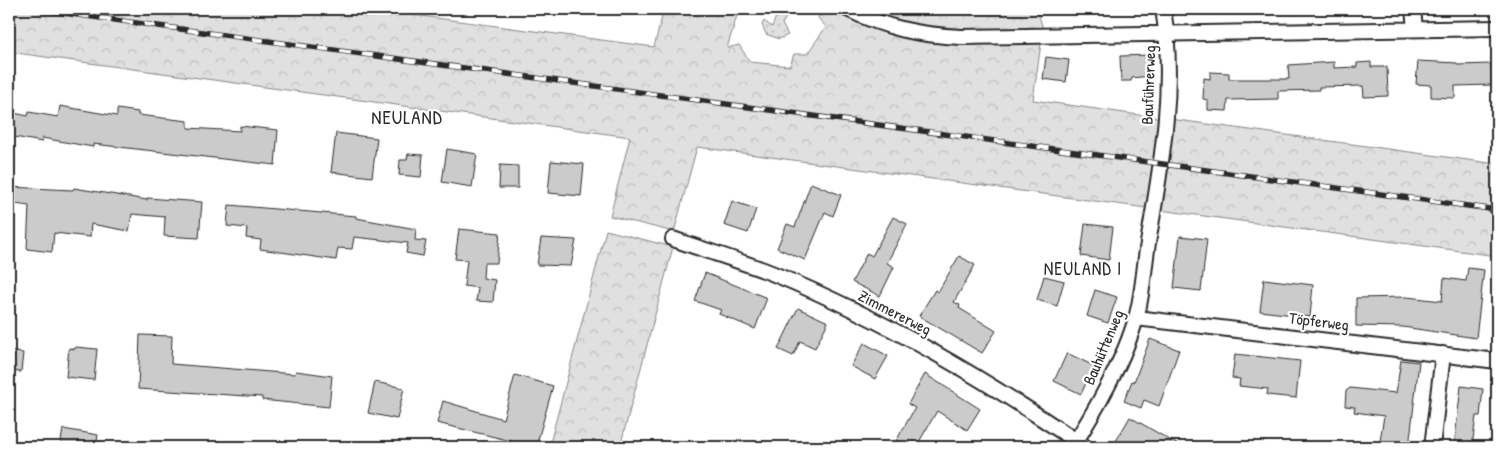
<svg xmlns="http://www.w3.org/2000/svg" width="1506" height="456" viewBox="0 0 1506 456" font-family="'Patrick Hand',sans-serif">
<style>
.grass{fill:url(#grass-dots);stroke:#868686}
.forest{fill:url(#forest-crowns);stroke:#868686}
.building{fill:#cbcbcb;stroke:#2b2b2b}
.lines{fill:none;stroke-linecap:round;stroke-linejoin:round}
.minor-casing{stroke:#2b2b2b;stroke-width:18}
.minor{stroke:#fff;stroke-width:14}
.rail-casing{stroke:#2b2b2b;stroke-width:5.5}
.rail{stroke:#fff;stroke-width:4;stroke-dasharray:11;stroke-linecap:butt}
.labels{text-anchor:middle;stroke-width:4.5;stroke-linejoin:round;paint-order:stroke}
.street-label{font-size:16px;fill:#2b2b2b;stroke:#fff}
.neighbourhood-label{font-size:18px;letter-spacing:1px;fill:#2b2b2b;stroke:#fff}
.quarter-label{font-size:19px;letter-spacing:1px;fill:#2b2b2b;stroke:#fff}
</style>
<defs>
<pattern id="grass-dots" width="8" height="8" patternUnits="userSpaceOnUse" patternTransform="scale(1.25)"><rect width="8" height="8" fill="#e0e0e0"/><path d="M2 2h.1M6 6h.1" fill="none" stroke="#c0c0c0" stroke-width="1.8" stroke-linecap="round"/></pattern>
<pattern id="forest-crowns" width="20" height="18" patternUnits="userSpaceOnUse" patternTransform="scale(1.25)"><rect width="20" height="18" fill="#e0e0e0"/><path d="M2 6a3 3 0 1 1 6 0M12 15a3 3 0 1 1 6 0" fill="none" stroke="#c0c0c0"/></pattern>
</defs>
<rect width="100%" height="100%" fill="#fff"/>
<filter id="ink" filterUnits="userSpaceOnUse"><feTurbulence type="fractalNoise" baseFrequency=".02" numOctaves="2"/><feDisplacementMap in="SourceGraphic" scale="10" xChannelSelector="R" yChannelSelector="G"/><feConvolveMatrix kernelMatrix="1 2 1 2 8 2 1 2 1" color-interpolation-filters="sRGB"/></filter>
<g filter="url(#ink)">
<path class="grass" d="M 779,9 L 791,9 L 782,24 L 788,35 L 779,39 L 766,34 L 762,25 L 764,21 L 772,27 Z"/>
<path class="forest" d="M 9,9 L 369,9 L 654,47 L 664,9 L 739,9 L 727,48 L 739,45 L 750,62 L 790,66 L 794,54 L 807,54 L 826,27 L 818,18 L 820,11 L 818,9 L 1037,9 L 1043,29 L 1033,100 L 1160,118 L 1146,208 L 697,147 L 674,232 L 610,216 L 630,137 L 9,52 Z
M 1170,119 L 1497,164 L 1497,256 L 1160,210 Z
M 606,230 L 673,247 L 620,447 L 549,447 Z"/>
<path class="building" d="M 1150,55 L 1150,76 L 1132,78 L 1131,81 L 1121,81 L 1120,56 Z
M 1046,57 L 1069,60 L 1066,82 L 1043,79 Z
M 1418,61 L 1457,63 L 1457,65 L 1491,64 L 1492,85 L 1455,86 L 1455,98 L 1431,97 L 1431,85 L 1416,84 Z
M 1334,62 L 1334,68 L 1357,67 L 1357,63 L 1371,62 L 1371,67 L 1387,67 L 1388,96 L 1364,97 L 1363,86 L 1319,87 L 1319,90 L 1278,91 L 1278,99 L 1228,100 L 1227,111 L 1208,110 L 1208,100 L 1203,99 L 1204,78 L 1210,79 L 1210,72 L 1229,73 L 1229,79 L 1289,79 L 1288,65 Z
M 60,106 L 117,116 L 117,109 L 138,112 L 138,115 L 188,121 L 188,128 L 240,131 L 240,126 L 278,130 L 275,165 L 93,144 L 93,147 L 42,138 L 42,142 L 9,136 L 9,112 L 28,116 L 29,112 L 58,117 Z
M 336,133 L 377,138 L 372,177 L 331,172 Z
M 447,149 L 477,154 L 472,187 L 442,182 Z
M 408,154 L 423,155 L 421,177 L 399,175 L 400,160 L 407,160 Z
M 551,161 L 584,164 L 581,196 L 548,193 Z
M 500,165 L 518,166 L 518,188 L 499,188 Z
M 811,183 L 841,195 L 833,216 L 825,212 L 805,260 L 777,248 L 787,224 L 795,227 Z
M 9,187 L 73,190 L 74,188 L 147,200 L 147,198 L 202,202 L 199,238 L 164,236 L 165,217 L 132,214 L 129,231 L 91,224 L 90,237 L 54,233 L 52,252 L 27,249 L 29,206 L 9,203 Z
M 732,201 L 756,209 L 748,233 L 724,225 Z
M 229,205 L 356,216 L 356,218 L 416,229 L 415,240 L 426,241 L 423,256 L 406,253 L 408,243 L 354,237 L 352,249 L 338,248 L 336,260 L 260,249 L 261,240 L 246,238 L 247,228 L 227,226 Z
M 893,217 L 907,224 L 887,263 L 894,267 L 880,296 L 852,282 L 867,253 L 872,256 Z
M 1085,224 L 1113,227 L 1109,260 L 1081,256 Z
M 459,229 L 500,233 L 497,263 L 484,263 L 483,278 L 495,280 L 493,302 L 476,301 L 478,288 L 464,286 L 467,260 L 455,259 Z
M 1180,236 L 1207,239 L 1201,291 L 1174,288 Z
M 541,238 L 576,240 L 571,266 L 537,265 Z
M 959,256 L 975,265 L 954,302 L 960,305 L 959,308 L 996,331 L 982,353 L 919,316 L 935,290 L 938,292 Z
M 1468,268 L 1484,270 L 1476,338 L 1403,327 L 1356,326 L 1356,298 L 1407,297 L 1442,301 L 1444,278 L 1466,281 Z
M 705,273 L 767,298 L 755,329 L 719,314 L 721,310 L 695,301 Z
M 1044,276 L 1064,281 L 1057,306 L 1037,300 Z
M 1264,279 L 1313,285 L 1310,317 L 1260,311 Z
M 1095,290 L 1117,297 L 1108,323 L 1087,316 Z
M 798,308 L 828,322 L 815,348 L 800,341 L 793,356 L 778,349 Z
M 140,335 L 172,336 L 171,364 L 295,374 L 296,371 L 332,376 L 329,407 L 262,400 L 262,397 L 138,389 Z
M 1150,339 L 1179,350 L 1159,406 L 1144,400 L 1141,408 L 1124,401 L 1132,381 L 1134,382 Z
M 864,343 L 888,356 L 875,379 L 851,366 Z
M 76,347 L 97,349 L 94,380 L 66,377 L 69,348 L 75,349 Z
M 9,351 L 23,353 L 21,372 L 9,371 Z
M 1067,353 L 1094,366 L 1081,394 L 1054,381 Z
M 1235,354 L 1300,361 L 1296,398 L 1267,395 L 1268,389 L 1239,386 L 1240,379 L 1232,378 Z
M 1401,360 L 1419,362 L 1409,447 L 1379,447 L 1384,416 L 1354,412 L 1355,407 L 1345,406 L 1346,391 L 1350,388 L 1396,393 Z
M 925,374 L 980,409 L 967,430 L 937,411 L 916,447 L 906,447 L 896,441 L 915,408 L 908,404 Z
M 515,375 L 553,386 L 536,447 L 437,423 L 443,401 L 503,419 Z
M 375,382 L 404,388 L 397,419 L 368,413 Z
M 1461,386 L 1483,389 L 1480,416 L 1476,416 L 1472,447 L 1454,447 Z
M 1130,417 L 1182,447 L 1126,447 L 1116,441 Z
M 63,429 L 98,435 L 96,447 L 60,447 Z"/>
<g class="lines">
<defs>
<path id="minor" d="M 847,9 C 886,28 918,35 961,37 L 1497,28
M 1413,9 L 1415,29
M 673,239 C 707,251 741,261 774,274 C 884,319 986,380 1085,447
M 1136,318 L 1497,361
M 1072,447 C 1095,412 1125,358 1136,318 C 1143,294 1144,267 1148,243 C 1161,167 1176,85 1163,9
M 1432,447 L 1443,354"/>
</defs>
<use href="#minor" class="minor-casing"/>
<use href="#minor" class="minor"/>
<defs>
<path id="rail" d="M 35,9 L 1497,210"/>
</defs>
<use href="#rail" class="rail-casing"/>
<use href="#rail" class="rail"/>
</g>
</g>
<g class="labels">
<g class="street-label">
<text transform="translate(1148 85) rotate(-88)" y="6">Bauführerweg</text>
<text transform="translate(895 312) rotate(27)" y="6">Zimmererweg</text>
<text transform="translate(1319 321) rotate(7)" y="6">Töpferweg</text>
<text transform="translate(1103 347) rotate(-67)" y="6">Bauhüttenweg</text>
</g>
<g class="neighbourhood-label">
<text x="1083" y="275">NEULAND I</text>
</g>
<g class="quarter-label">
<text x="407" y="124">NEULAND</text>
</g>
</g>
<rect width="1506" height="456" fill="none" stroke="#fff" stroke-width="30"/>
<rect x="15" y="15" width="1476" height="426" fill="none" stroke="#2b2b2b" stroke-width="2" filter="url(#ink)"/>
</svg>
